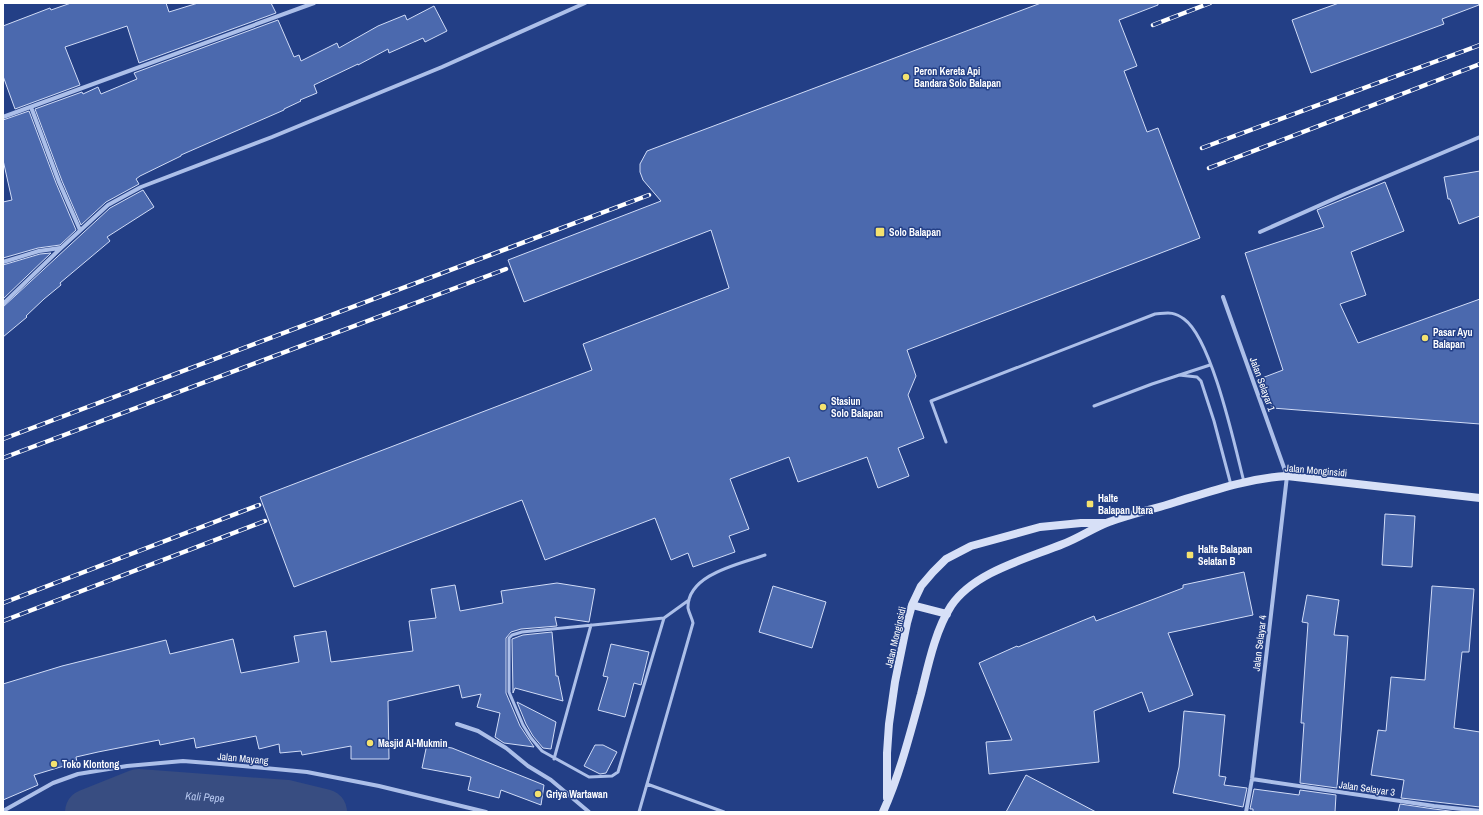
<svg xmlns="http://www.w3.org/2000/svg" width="1483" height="815" viewBox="0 0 1483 815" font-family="'Archivo Narrow',sans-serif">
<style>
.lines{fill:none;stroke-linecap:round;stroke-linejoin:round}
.river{stroke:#384d81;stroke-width:46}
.building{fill:#4b69ae;stroke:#d1dcf7}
.service{stroke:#acbfe9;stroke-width:3}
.minor{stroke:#acbfe9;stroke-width:4}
.secondary{stroke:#d7e0f7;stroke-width:8}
.rail-casing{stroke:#fff;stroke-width:4.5}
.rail{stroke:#233f86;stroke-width:3;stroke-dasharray:9;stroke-linecap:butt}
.poi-dot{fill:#f4e26f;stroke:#233f86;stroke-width:1.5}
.labels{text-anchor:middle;stroke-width:3;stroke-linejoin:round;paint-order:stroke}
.poi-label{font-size:10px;font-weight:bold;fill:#fff;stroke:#233f86;text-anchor:start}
.street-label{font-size:10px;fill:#fff;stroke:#233f86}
.water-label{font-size:11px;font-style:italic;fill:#b8c9f0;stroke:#233f86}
</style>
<rect width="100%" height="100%" fill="#233f86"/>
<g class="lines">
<path class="river" id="s1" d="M 88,812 L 138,792 L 287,803 L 324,812"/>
</g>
<path class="building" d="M 71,3 L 166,3 L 169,12 L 198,3 L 271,3 L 276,13 L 139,63 L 127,26 L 65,47 L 80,85 L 15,109 L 3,76 L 3,26 L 50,8 L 51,10 Z
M 1041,3 L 1158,3 L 1158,5 L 1119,20 L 1137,66 L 1124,71 L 1147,132 L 1158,128 L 1200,238 L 907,350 L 916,376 L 908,395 L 924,438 L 898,448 L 909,476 L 878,488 L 867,457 L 798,482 L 789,457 L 730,479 L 749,529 L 729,536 L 735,552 L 693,567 L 688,553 L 671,560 L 655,518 L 545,560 L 522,500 L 294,587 L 260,497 L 592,370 L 583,344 L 729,288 L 711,230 L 524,302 L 508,260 L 661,201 L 643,180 L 640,172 L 640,164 L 647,151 Z
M 1339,3 L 1478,3 L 1479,5 L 1442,19 L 1444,24 L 1311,73 L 1292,20 Z
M 434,6 L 447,31 L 425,42 L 423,38 L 389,53 L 388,49 L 358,65 L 358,64 L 314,85 L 317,93 L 300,100 L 301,101 L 284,109 L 284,110 L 181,155 L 181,156 L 140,176 L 136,179 L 139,184 L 106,202 L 81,225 L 62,181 L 35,109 L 82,92 L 83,94 L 98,87 L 101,94 L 137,79 L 134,73 L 278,20 L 294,57 L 299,55 L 301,61 L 337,43 L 339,48 L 378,26 L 405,15 L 407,20 Z
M 29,111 L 56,183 L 76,230 L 60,245 L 38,248 L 3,258 L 3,202 L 12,200 L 3,160 L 3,120 Z
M 1480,171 L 1480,216 L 1459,224 L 1450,199 L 1448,199 L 1444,177 Z
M 1385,182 L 1404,231 L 1351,252 L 1366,295 L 1340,304 L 1358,343 L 1480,299 L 1480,424 L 1272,408 L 1262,378 L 1283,370 L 1245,253 L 1324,227 L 1317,210 Z
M 143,190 L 154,207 L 107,237 L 110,241 L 60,283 L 61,285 L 44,299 L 26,316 L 27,317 L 3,337 L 3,307 L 110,208 Z
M 51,253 L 3,299 L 3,265 L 40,254 Z
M 1385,514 L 1415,516 L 1412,567 L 1382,565 Z
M 1244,572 L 1253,615 L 1168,633 L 1193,695 L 1149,712 L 1142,692 L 1094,711 L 1099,762 L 989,774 L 986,742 L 1012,740 L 979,663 L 1017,646 L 1018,647 L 1094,616 L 1096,621 L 1183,588 L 1183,585 Z
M 557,583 L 595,589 L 589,622 L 555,617 L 557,626 L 521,629 L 511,632 L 506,638 L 506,693 L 520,726 L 534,747 L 504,743 L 495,737 L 500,713 L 477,707 L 481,694 L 462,698 L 459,685 L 388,701 L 389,759 L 351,759 L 351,746 L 302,755 L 301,751 L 280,753 L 279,744 L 259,749 L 256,736 L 196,748 L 194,738 L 160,745 L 159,740 L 98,752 L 76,757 L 77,762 L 34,775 L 38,785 L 3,800 L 3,684 L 62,666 L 166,640 L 170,654 L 233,639 L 241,673 L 299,662 L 294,636 L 326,631 L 331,662 L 413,651 L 409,621 L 436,618 L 431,589 L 455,585 L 460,611 L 503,603 L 501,591 Z
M 773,586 L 826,602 L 812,648 L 759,632 Z
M 1432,586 L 1474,589 L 1469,652 L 1462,652 L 1454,728 L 1480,732 L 1480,807 L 1401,798 L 1404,780 L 1371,775 L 1378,730 L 1386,731 L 1391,677 L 1425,680 Z
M 1307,595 L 1339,600 L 1334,635 L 1348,636 L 1337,788 L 1300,783 L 1304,723 L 1301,723 L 1308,623 L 1302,622 Z
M 552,632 L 556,676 L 558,676 L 563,701 L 515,688 L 513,693 L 512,639 L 523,635 Z
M 611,644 L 649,652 L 641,685 L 634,683 L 625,717 L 598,710 L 608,677 L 603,676 Z
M 517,702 L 556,722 L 551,749 L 543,748 L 533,736 L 526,724 Z
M 1184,711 L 1225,715 L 1219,776 L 1226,777 L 1224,785 L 1247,788 L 1243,807 L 1173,793 L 1179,767 Z
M 427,744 L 452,748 L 544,785 L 541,805 L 501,790 L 499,798 L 468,790 L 471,777 L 422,768 Z
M 595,745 L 603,745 L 617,752 L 606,773 L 600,774 L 584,766 Z
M 1026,775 L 1096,812 L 1006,812 Z
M 1254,789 L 1299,795 L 1300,790 L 1336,795 L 1335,812 L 1253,812 L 1253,809 L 1250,809 Z
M 1400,804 L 1434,809 L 1457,812 L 1398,812 Z"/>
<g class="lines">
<path class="service" d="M 1179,375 L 1197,377 L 1201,381 L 1214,421 L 1231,485
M 1094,406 L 1152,384 L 1210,365
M 946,442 L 931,401 L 1155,314 C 1168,313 1173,311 1184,319 C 1212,339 1235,447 1244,482
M 664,618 L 618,772 L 612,776 L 589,777 L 542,751 L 531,738 L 523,725 L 509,692 L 509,638 L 512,635 L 522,632 L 664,618 L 689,600
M 554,759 L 591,625
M 647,784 L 724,812
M 639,812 L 693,623 C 692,618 689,613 688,608 C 687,574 740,564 765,555"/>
<path class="minor" d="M 31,107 L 59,182 L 80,230
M 3,117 L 314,3
M 1260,232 L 1345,194 L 1480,137
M 3,262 L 39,251 L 60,248
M 1223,297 L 1287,476 L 1252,779 L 1246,812
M 3,304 L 61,248 L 108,205 L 141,187 L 272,137 L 442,67 L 585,3
M 457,724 L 478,731 L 506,748 L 528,766 L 551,780 L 589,812
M 1252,779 L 1434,806 L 1480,811
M 3,811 L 53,783 L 78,774 L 127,766 L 183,761 L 221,764 L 307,772 L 379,786 L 486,812"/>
<path class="secondary" d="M 912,605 L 947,614
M 887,798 L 887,753 L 889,724 L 895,682 L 907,623 L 912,605 L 921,586 L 933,572 L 946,559 L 971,546 L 1040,527 L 1081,523 L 1106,523
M 883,812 C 900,774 910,734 921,694 C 928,666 935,631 951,606 C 974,572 1026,559 1063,544 C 1079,538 1093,528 1109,522 C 1131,514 1154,509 1176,502 C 1212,491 1249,478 1287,476 L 1480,498"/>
<defs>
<path id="rail" d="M 1153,25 L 1210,3
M 1202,148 L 1480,45
M 1209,168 L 1480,64
M 3,439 L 649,195
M 3,458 L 506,269
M 3,603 L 259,505
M 3,621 L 265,521"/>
</defs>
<use href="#rail" class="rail-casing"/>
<use href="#rail" class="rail"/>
</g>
<g class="poi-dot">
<circle cx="906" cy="77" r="4"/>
<rect x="875" y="227" width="10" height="10" rx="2"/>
<circle cx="1425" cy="338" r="4"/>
<circle cx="823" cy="407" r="4"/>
<rect x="1086" y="500" width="8" height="8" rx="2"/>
<rect x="1186" y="551" width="8" height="8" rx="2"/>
<circle cx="370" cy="743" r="4"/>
<circle cx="54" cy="764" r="4"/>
<circle cx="538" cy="794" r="4"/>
</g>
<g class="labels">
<g class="poi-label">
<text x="914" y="75">Peron Kereta Api<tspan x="914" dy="12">Bandara Solo Balapan</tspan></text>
<text x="889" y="236">Solo Balapan</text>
<text x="1433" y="336">Pasar Ayu<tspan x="1433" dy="12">Balapan</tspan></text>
<text x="831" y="405">Stasiun<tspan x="831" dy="12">Solo Balapan</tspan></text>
<text x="1098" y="502">Halte<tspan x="1098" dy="12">Balapan Utara</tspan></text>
<text x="1198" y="553">Halte Balapan<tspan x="1198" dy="12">Selatan B</tspan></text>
<text x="378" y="747">Masjid Al-Mukmin</text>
<text x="62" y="768">Toko Klontong</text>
<text x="546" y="798">Griya Wartawan</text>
</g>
<g class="street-label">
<text transform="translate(1263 384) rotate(70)" y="4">Jalan Selayar 1</text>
<text transform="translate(1316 470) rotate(5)" y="4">Jalan Monginsidi</text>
<text transform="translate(895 637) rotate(-77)" y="4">Jalan Monginsidi</text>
<text transform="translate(1259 643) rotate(-83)" y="4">Jalan Selayar 4</text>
<text transform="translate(243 758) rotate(5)" y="4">Jalan Mayang</text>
<text transform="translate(1367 788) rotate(8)" y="4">Jalan Selayar 3</text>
</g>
<g class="water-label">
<text dy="4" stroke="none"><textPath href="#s1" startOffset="121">Kali Pepe</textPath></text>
</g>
</g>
<rect width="1483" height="815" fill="none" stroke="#ffffff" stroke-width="8"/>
</svg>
